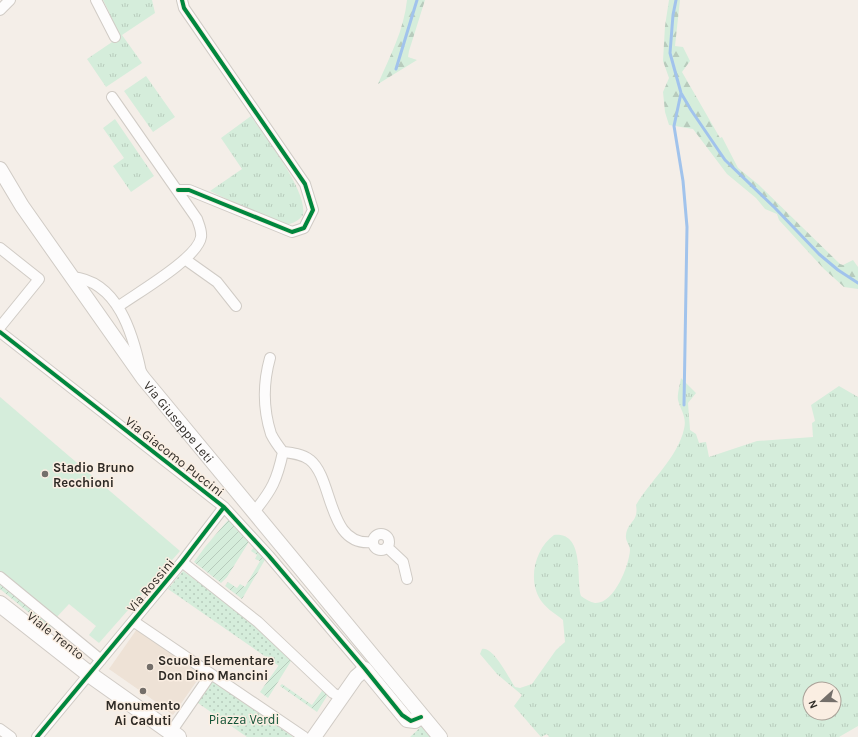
<svg xmlns="http://www.w3.org/2000/svg" width="858" height="737" viewBox="0 0 858 737" font-family="Karla,sans-serif">
<style>
.built{fill:#eee2d6}
.grass{fill:url(#grass-tufts);fill-rule:evenodd}
.forest{fill:url(#forest-firs)}
.park{fill:url(#park-dots)}
.garden{fill:url(#garden-furrows)}
.pitch{fill:#d5eddb}
.lines{fill:none;stroke-linecap:round;stroke-linejoin:round}
.stream{stroke:#a1c3ec;stroke-width:3}
.street-casing{stroke:#d0cbc5;stroke-width:12}
.secondary-casing{stroke:#d0cbc5;stroke-width:16}
.primary-casing{stroke:#d0cbc5;stroke-width:18}
.street{stroke:#fdfcfc;stroke-width:10}
.secondary{stroke:#fdfcfc;stroke-width:14}
.primary{stroke:#fdfcfc;stroke-width:16}
.cycleway-casing{stroke:#faeee2;stroke-width:6}
.cycleway{stroke:#00873e;stroke-width:4}
.poi-dot{fill:#746f6a;stroke:#faeee2;stroke-width:1.5}
.labels{text-anchor:middle;stroke-width:3;stroke-linejoin:round;paint-order:stroke}
.street-label{font-size:13px;fill:#2f2b26;stroke:#faeee2}
.poi-label{font-size:13px;font-weight:bold;fill:#2f2b26;stroke:#faeee2;text-anchor:start}
.park-label{font-size:13px;fill:#115337;stroke:#faeee2}
</style>
<defs>
<pattern id="grass-tufts" width="24" height="20" patternUnits="userSpaceOnUse"><rect width="24" height="20" fill="#d5eddb"/><path d="M3 7l-1-3M5 7V3M7 7l1-3M15 17l-1-3M17 17v-4M19 17l1-3" fill="none" stroke="#b7cbbc"/></pattern>
<pattern id="forest-firs" width="22" height="20" patternUnits="userSpaceOnUse"><rect width="22" height="20" fill="#d5eddb"/><path d="M5 1l3.5 6h-7zM16 11l3.5 6h-7z" fill="#b7cbbc"/></pattern>
<pattern id="park-dots" width="8" height="8" patternUnits="userSpaceOnUse"><rect width="8" height="8" fill="#d5eddb"/><path d="M2 2h.1M6 6h.1" fill="none" stroke="#b7cbbc" stroke-width="1.8" stroke-linecap="round"/></pattern>
<pattern id="garden-furrows" width="10" height="10" patternUnits="userSpaceOnUse"><rect width="10" height="10" fill="#d5eddb"/><path d="M-1 1l2-2M0 10L10 0M9 11l2-2" fill="none" stroke="#b7cbbc"/></pattern>
</defs>
<rect width="100%" height="100%" fill="#f4eee8"/>
<path class="built" d="M 137,629 L 201,675 L 173,715 L 145,694 L 147,691 L 141,687 L 139,690 L 109,669 Z"/>
<path class="grass" d="M 103,0 L 152,0 L 155,13 L 122,35 L 142,63 L 106,87 L 87,59 L 118,38 L 109,12 Z
M 146,76 L 175,117 L 153,132 L 124,91 Z
M 251,116 C 265,137 308,191 303,215 C 296,224 287,226 277,223 L 210,191 L 242,169 L 221,138 Z
M 115,119 L 154,176 L 131,192 L 113,166 L 124,158 L 103,128 Z
M 681,378 L 696,393 L 688,403 L 690,430 L 696,434 L 699,443 L 706,442 L 709,457 L 757,441 L 813,437 L 812,423 L 815,421 L 811,405 L 839,386 L 858,397 L 858,726 L 839,737 L 549,737 L 547,734 L 541,737 L 514,706 L 522,695 L 497,674 L 480,654 L 482,649 C 493,646 509,678 515,687 L 520,688 L 532,684 L 556,650 L 565,642 L 563,620 C 556,614 548,610 542,602 C 527,583 534,549 554,535 C 585,532 576,577 581,596 C 585,599 590,602 595,603 C 614,604 629,566 630,550 C 630,545 625,541 626,535 C 628,521 639,522 636,505 C 650,481 678,457 684,429 C 687,417 681,411 678,400 C 677,395 680,384 681,378 ZM 810,689 L 834,689 L 834,713 L 810,713 Z"/>
<path class="forest" d="M 407,0 L 425,0 L 409,51 L 408,57 L 417,60 L 378,84 C 390,56 404,30 407,0 Z
M 669,0 L 680,0 L 675,46 L 683,47 L 690,61 L 682,72 L 720,138 L 722,137 L 738,168 L 759,185 L 840,264 L 843,265 L 853,260 L 858,267 L 858,289 L 844,287 L 824,269 L 779,220 L 777,214 L 765,209 L 756,198 L 727,174 L 693,129 L 669,125 L 665,112 L 663,92 L 669,78 L 663,61 L 665,26 Z"/>
<path class="park" d="M 183,571 L 238,611 L 286,655 L 279,666 L 168,589 Z
M 210,679 L 293,737 L 247,737 L 195,701 Z
M 423,725 L 433,737 L 410,737 Z"/>
<path class="garden" d="M 229,519 L 250,540 L 227,577 L 221,583 L 194,562 L 205,547 L 212,552 L 205,547 Z
M 255,546 L 266,558 L 242,599 L 225,586 L 228,582 L 237,588 L 240,584 L 245,587 L 260,561 L 255,559 L 257,555 L 251,551 Z
M 0,580 L 51,624 L 50,630 L 0,589 Z
M 286,655 L 291,661 L 268,698 L 260,692 Z
M 282,684 L 312,705 L 324,688 L 327,696 L 317,712 L 280,686 Z"/>
<path class="pitch" d="M 0,397 L 180,551 L 99,643 L 89,635 L 96,626 L 69,604 L 54,620 L 0,575 Z"/>
<g class="lines">
<path class="stream" d="M 676,0 L 673,15 L 670,53 L 681,93 L 691,110 L 725,160 L 775,208 L 819,254 L 838,270 L 858,283
M 396,69 L 417,0
M 681,93 L 674,126 L 683,181 L 687,227 L 684,405"/>
<defs>
<path id="street" d="M 96,0 L 115,37
M 0,10 L 10,0
M 112,97 L 197,219 C 199,225 202,231 201,237 C 198,258 137,293 119,306
M 178,190 L 189,190 L 292,232 L 304,228 L 313,210 L 305,184 L 184,8 L 182,0
M 0,248 L 39,279 L 0,327
M 186,260 L 217,282 L 236,306
M 72,277 C 118,281 133,334 141,372
M 0,332 L 224,507 L 269,556 L 365,669
M 283,452 C 292,453 302,454 310,460 C 334,479 327,548 373,542
M 254,512 C 272,490 277,480 283,452 C 279,447 274,440 271,434 C 263,409 263,383 270,358
M373 542a8 8 0 1 1 16 0a8 8 0 1 1-16 0Z
M 387,547 L 403,562 L 407,579
M 182,562 L 258,622 L 333,693 L 342,698
M 0,577 L 101,660
M 133,621 L 304,737
M 0,729 L 11,737
M 171,732 L 211,674
M 37,737 L 182,562 L 224,507"/>
<g id="secondary">
<path id="s1" d="M 0,169 L 22,206 L 143,378 L 440,737"/>
<path d="M 314,737 L 356,677 L 365,669 L 407,720 L 415,721 L 421,717"/>
</g>
<path id="primary" d="M 0,604 L 89,674 L 178,737"/>
</defs>
<use href="#street" class="street-casing"/>
<use href="#secondary" class="secondary-casing"/>
<use href="#primary" class="primary-casing"/>
<use href="#street" class="street"/>
<use href="#secondary" class="secondary"/>
<use href="#primary" class="primary"/>
<defs>
<path id="cycleway" d="M 178,190 L 189,190 L 292,232 L 304,228 L 313,210 L 305,184 L 184,8 L 182,0
M 0,332 L 224,507 L 269,556 L 365,669 L 402,715 L 411,721 L 421,717
M 37,737 L 182,562 L 224,507"/>
</defs>
<use href="#cycleway" class="cycleway-casing"/>
<use href="#cycleway" class="cycleway"/>
</g>
<g class="poi-dot">
<circle cx="45" cy="474" r="4"/>
<circle cx="150" cy="667" r="4"/>
<circle cx="143" cy="691" r="4"/>
</g>
<g class="labels">
<g class="street-label">
<text dy="5" stroke="none"><textPath href="#s1" startOffset="310">Via Giuseppe Leti</textPath></text>
<text transform="translate(175 456) rotate(38)" y="5">Via Giacomo Puccini</text>
<text transform="translate(150 585) rotate(-50)" y="5">Via Rossini</text>
<text transform="translate(56 635) rotate(38)" y="5">Viale Trento</text>
</g>
<g class="poi-label">
<text x="53" y="472">Stadio Bruno<tspan x="53" dy="15">Recchioni</tspan></text>
<text x="158" y="665">Scuola Elementare<tspan x="158" dy="15">Don Dino Mancini</tspan></text>
<text x="143" y="710" text-anchor="middle">Monumento<tspan x="143" dy="15">Ai Caduti</tspan></text>
</g>
<g class="park-label">
<text x="244" y="724">Piazza Verdi</text>
</g>
</g>
<g transform="translate(822 701) rotate(249)"><circle r="19" fill="#faeee2" stroke="#a9a097"/>
<path d="M0-3L7 15L0 10L-7 15Z" fill="#746f6a"/>
<text y="-6" font-size="11" font-weight="bold" text-anchor="middle" fill="#2f2b26">N</text>
</g>
</svg>
